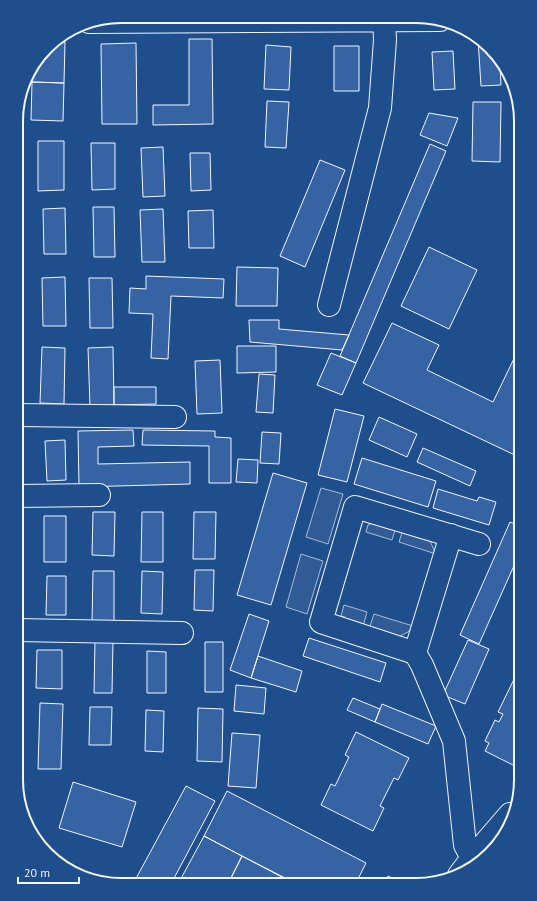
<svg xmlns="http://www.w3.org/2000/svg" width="537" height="901" viewBox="0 0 537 901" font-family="'PT Sans',sans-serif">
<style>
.built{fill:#305b95;stroke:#a8bbd7}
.building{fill:#3563a3;stroke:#f2f6ff}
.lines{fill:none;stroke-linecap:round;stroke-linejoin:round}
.minor-casing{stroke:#f2f6ff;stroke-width:24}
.minor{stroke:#1f4e8c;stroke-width:22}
.rim{fill:none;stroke:#f2f6ff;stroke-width:2}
</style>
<rect width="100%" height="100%" fill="#1f4e8c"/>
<path class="built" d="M 321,488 L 343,494 L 328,544 L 306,537 Z
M 377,521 L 396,527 L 392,540 L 366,532 L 368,525 Z
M 403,529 L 429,539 L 436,554 L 399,542 Z
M 301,554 L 323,561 L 307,614 L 286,607 Z
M 344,605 L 367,612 L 362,630 L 343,624 L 345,617 L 341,616 Z
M 374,614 L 413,626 L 408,632 L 398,637 L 368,632 Z"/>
<path class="building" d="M 189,39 L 212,39 L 213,124 L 153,125 L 153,105 L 189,105 Z
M 478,39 L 481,39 L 500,64 L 501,85 L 481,86 Z
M 52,42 L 65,42 L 64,83 L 32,82 L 33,67 Z
M 136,43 L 137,124 L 102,124 L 101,44 Z
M 266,45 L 291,47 L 289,90 L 264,89 Z
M 334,46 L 359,46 L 359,91 L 334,91 Z
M 453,51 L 455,89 L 434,90 L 432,52 Z
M 32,82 L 64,83 L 63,121 L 31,120 Z
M 19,101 L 18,123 L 17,123 L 17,108 Z
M 267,101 L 289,102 L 286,148 L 265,147 Z
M 473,102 L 501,102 L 500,162 L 472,161 Z
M 429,113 L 458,118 L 447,146 L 420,135 Z
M 38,141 L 64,141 L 64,190 L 38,191 Z
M 91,143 L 115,143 L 115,189 L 92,190 Z
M 430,144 L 446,151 L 356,363 L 340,356 Z
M 163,147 L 165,196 L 143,197 L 141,148 Z
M 190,153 L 210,153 L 211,190 L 191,191 Z
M 320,160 L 345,170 L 305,267 L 280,256 Z
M 93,207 L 114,207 L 115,257 L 94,257 Z
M 65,208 L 66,254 L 44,254 L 43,209 Z
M 163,209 L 165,262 L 142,262 L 140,210 Z
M 213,210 L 214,248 L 189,248 L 188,211 Z
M 429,247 L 477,270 L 449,329 L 401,306 Z
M 237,267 L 278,268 L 277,306 L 236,306 Z
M 146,276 L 224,279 L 223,298 L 171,296 L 168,359 L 151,358 L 153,314 L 129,313 L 130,288 L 146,289 Z
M 65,277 L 66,326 L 43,326 L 42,278 Z
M 89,278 L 112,278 L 113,328 L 90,328 Z
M 249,320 L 279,320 L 279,329 L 349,335 L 342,350 L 250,342 Z
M 392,323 L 439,345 L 427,370 L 493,402 L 521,344 L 521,458 L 363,383 Z
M 237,346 L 276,346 L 276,372 L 237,373 Z
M 42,347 L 65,348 L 64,404 L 40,403 Z
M 113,347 L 114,405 L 90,406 L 88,348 Z
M 331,353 L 356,363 L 342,395 L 317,385 Z
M 220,360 L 222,413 L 197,414 L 195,361 Z
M 259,374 L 275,375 L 273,413 L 256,412 Z
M 114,387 L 156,387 L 156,404 L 114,405 Z
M 335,409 L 364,416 L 347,482 L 318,475 Z
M 379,417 L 417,434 L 407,457 L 369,440 Z
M 133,430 L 134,446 L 98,447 L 98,464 L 190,462 L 190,484 L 79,487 L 78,431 Z
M 143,430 L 215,431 L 215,437 L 231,438 L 231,483 L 209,483 L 209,446 L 142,445 Z
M 262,432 L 281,433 L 279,464 L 260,463 Z
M 65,440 L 66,480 L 47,481 L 45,441 Z
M 423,448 L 476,471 L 470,486 L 417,462 Z
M 362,458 L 436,481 L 428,507 L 354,484 Z
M 238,459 L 258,460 L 257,483 L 236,482 Z
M 273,473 L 307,483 L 271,605 L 237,595 Z
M 438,489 L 477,501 L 479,497 L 496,502 L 489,525 L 433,508 Z
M 93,512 L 115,512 L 114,556 L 92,555 Z
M 142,512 L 163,512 L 163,562 L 141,562 Z
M 194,512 L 216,512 L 215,559 L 193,559 Z
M 44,516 L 66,516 L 66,562 L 44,562 Z
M 510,522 L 521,527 L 521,550 L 479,644 L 460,635 Z
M 195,570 L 214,570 L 213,611 L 194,610 Z
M 93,571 L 114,571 L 114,624 L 92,623 Z
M 142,571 L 163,572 L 162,614 L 141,613 Z
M 47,576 L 66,576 L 66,615 L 46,615 Z
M 521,605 L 521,622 L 514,619 Z
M 249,614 L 269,621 L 251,678 L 230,670 Z
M 309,638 L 386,663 L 380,682 L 303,656 Z
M 468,640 L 489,649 L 465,704 L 443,695 Z
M 95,641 L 113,641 L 112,693 L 94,693 Z
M 205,642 L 223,642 L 223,692 L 205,692 Z
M 37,650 L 62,650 L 62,689 L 36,688 Z
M 147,651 L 166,652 L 166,693 L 147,693 Z
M 258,656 L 302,671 L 296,692 L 251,678 Z
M 517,673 L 521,675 L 521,769 L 485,751 L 489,743 L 485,741 L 495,720 L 499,722 L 503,714 L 498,712 Z
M 236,685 L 266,688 L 264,714 L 234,711 Z
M 353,698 L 380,709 L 375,722 L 347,710 Z
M 40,703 L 63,704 L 61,769 L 38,769 Z
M 382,704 L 436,726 L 428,744 L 375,722 Z
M 90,707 L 112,707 L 111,745 L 89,745 Z
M 198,708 L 223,709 L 222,762 L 197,761 Z
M 146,710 L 164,711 L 163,752 L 145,751 Z
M 356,732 L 409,758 L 398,780 L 394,778 L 380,806 L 384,808 L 373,831 L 321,805 L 331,784 L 335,786 L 349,757 L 345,755 Z
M 232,733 L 260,735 L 256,788 L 228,786 Z
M 73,782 L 136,802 L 122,847 L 59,828 Z
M 186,786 L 215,801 L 171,884 L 133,884 Z
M 227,791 L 366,863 L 355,885 L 297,885 L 204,836 Z
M 204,836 L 242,856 L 228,884 L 178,884 Z
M 242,856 L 285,878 L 281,885 L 228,884 Z
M 388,876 L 407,885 L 384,885 Z"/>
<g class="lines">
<defs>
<path id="minor" d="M 89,22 L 440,20
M 329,305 L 380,108 L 385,40 L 384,18
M 16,415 L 175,417
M 16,496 L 99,495
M 479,544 L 355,507 L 321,622 L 415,653 L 422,665 L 454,741 L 465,845 L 472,858 L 510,814
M 16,630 L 182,633
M 415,653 L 451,535
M 459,875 L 472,858 L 481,858"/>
</defs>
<use href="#minor" class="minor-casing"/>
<use href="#minor" class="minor"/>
</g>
<path d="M0 0H537V901H0ZM121 23H416A98 98 0 0 1 514 121V780A98 98 0 0 1 416 878H121A98 98 0 0 1 23 780V121A98 98 0 0 1 121 23Z" fill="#1f4e8c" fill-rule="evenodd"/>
<path class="rim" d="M121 23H416A98 98 0 0 1 514 121V780A98 98 0 0 1 416 878H121A98 98 0 0 1 23 780V121A98 98 0 0 1 121 23Z"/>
<path d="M18 877v6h61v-6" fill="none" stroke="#f2f6ff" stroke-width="2"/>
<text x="24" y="877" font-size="12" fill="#f2f6ff" stroke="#1f4e8c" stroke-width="3" paint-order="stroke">20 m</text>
</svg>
